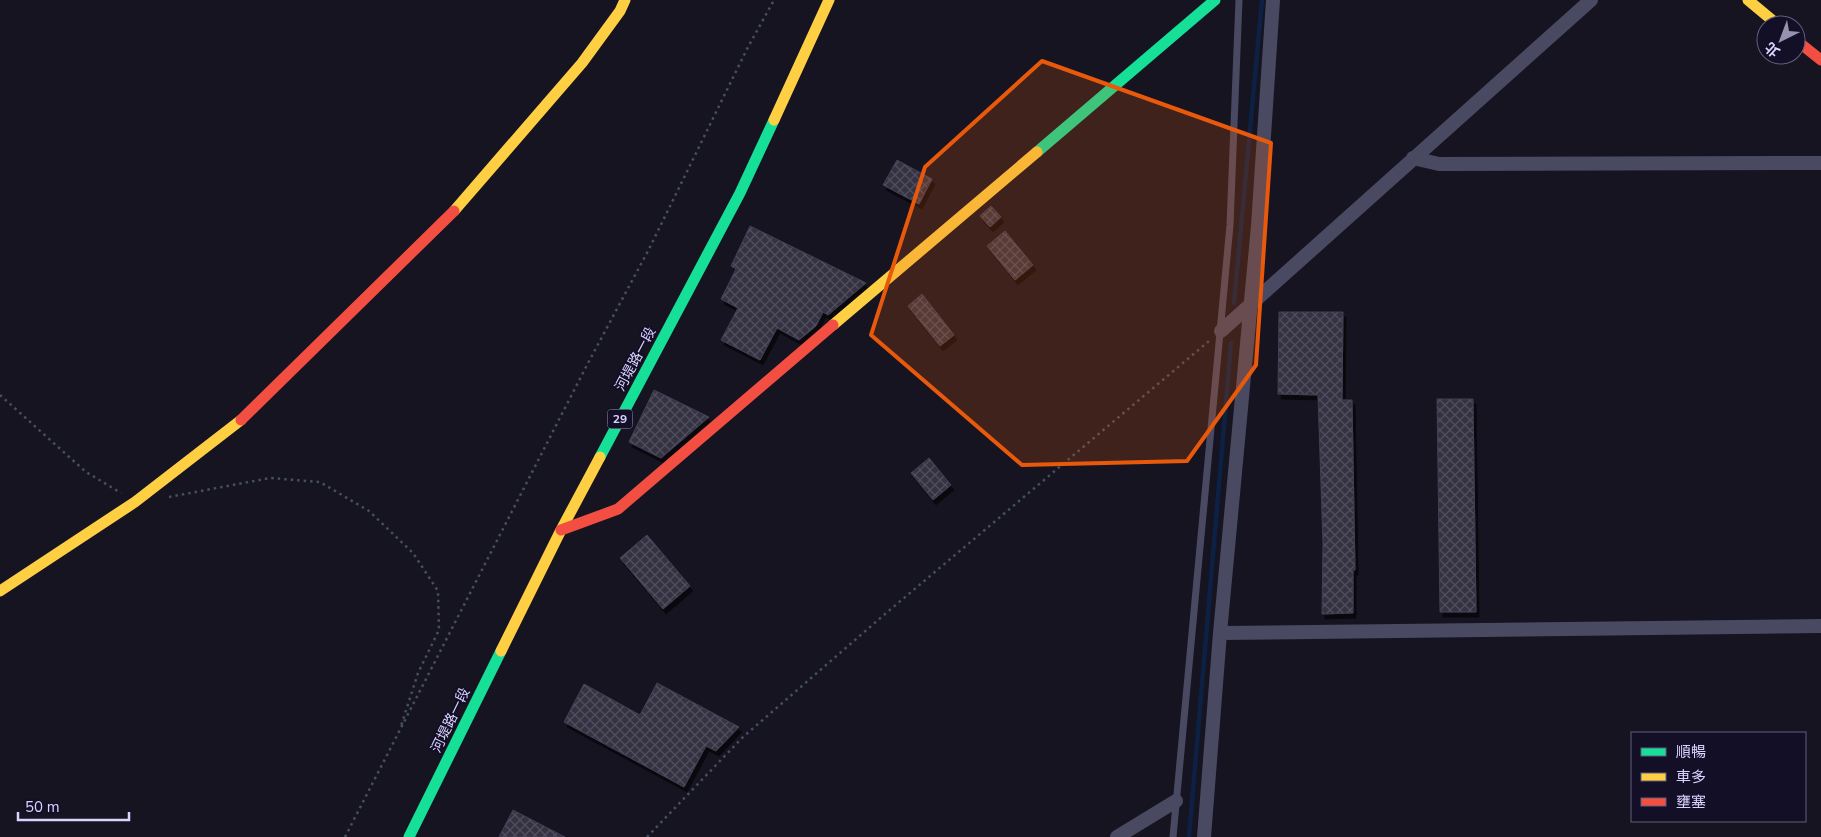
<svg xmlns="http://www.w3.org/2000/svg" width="1821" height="837" viewBox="0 0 1821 837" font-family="'Nunito Sans','Noto Sans TC',sans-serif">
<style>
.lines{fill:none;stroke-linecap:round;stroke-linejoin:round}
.stream{stroke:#0d2144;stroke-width:4.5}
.building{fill:url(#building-cross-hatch);stroke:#433f54;filter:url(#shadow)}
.path{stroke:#44505f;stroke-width:2.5;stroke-dasharray:2.5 4;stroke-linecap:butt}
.lane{stroke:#4a4962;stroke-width:7}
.street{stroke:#4a4962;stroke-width:14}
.fast{stroke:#16e098;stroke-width:11}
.slow{stroke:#ffcf43;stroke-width:11}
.jam{stroke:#f24e42;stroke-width:11}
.marked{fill:#e8590c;fill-opacity:0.2;stroke:#e8590c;stroke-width:4;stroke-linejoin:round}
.labels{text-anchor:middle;stroke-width:4;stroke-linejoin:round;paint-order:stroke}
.shield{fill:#130f26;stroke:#9e99be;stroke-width:1}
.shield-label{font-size:12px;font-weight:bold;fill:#d9d4ff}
.street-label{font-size:14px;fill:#d9d4ff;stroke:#130f26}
</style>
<defs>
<pattern id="building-cross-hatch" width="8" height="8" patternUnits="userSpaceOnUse" patternTransform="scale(1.25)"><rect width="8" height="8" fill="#343243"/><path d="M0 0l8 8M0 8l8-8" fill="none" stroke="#514f5f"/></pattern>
<filter id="shadow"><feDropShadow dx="3" dy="5" stdDeviation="0" flood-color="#0009"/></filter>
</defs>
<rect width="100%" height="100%" fill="#161421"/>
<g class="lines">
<path class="stream" d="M 1234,303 L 1262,0
M 1189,837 L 1231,343"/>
</g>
<path class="building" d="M 897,160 L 932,179 L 919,204 L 883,185 Z
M 991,206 L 1001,217 L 990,227 L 980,216 Z
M 750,226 L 866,283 L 828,315 L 823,312 L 816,326 L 799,340 L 777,328 L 760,360 L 721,340 L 738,308 L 721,299 L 736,269 L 731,266 Z
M 1005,231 L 1033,265 L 1015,280 L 987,246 Z
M 922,294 L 954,335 L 940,346 L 908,306 Z
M 1279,312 L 1343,312 L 1342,400 L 1352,400 L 1355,570 L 1353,570 L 1353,613 L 1322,614 L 1323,544 L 1318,395 L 1278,394 Z
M 654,390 L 709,417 L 661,458 L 629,442 Z
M 1437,399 L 1473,399 L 1476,612 L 1440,612 Z
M 929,458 L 951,485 L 933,500 L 911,473 Z
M 647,535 L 690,586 L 663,609 L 620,558 Z
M 657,683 L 739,727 L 716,751 L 706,746 L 684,787 L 564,722 L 584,684 L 640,715 Z
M 513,810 L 565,837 L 499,837 Z"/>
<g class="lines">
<path class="path" d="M 0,395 L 86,472 L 121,493
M 169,497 L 270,478 L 320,482 L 369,511 L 413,553 L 438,591 L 439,630 L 418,673 L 401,726
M 345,837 L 587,365 L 649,249 L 748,47 L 774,0
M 647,837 L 743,737 L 885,614 L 1209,341"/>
<path class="lane" d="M 1173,837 L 1230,225 L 1239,0"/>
<path class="street" d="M 1413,158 L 1439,164 L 1821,163
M 1221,331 L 1591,0
M 1220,633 L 1821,626
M 1117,837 L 1176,801
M 1204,837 L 1220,633 L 1258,226 L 1273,0"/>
<path class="fast" d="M 1037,152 L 1215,0
M 600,457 L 740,193 L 774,120
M 409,837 L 501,651"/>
<path class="slow" d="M 1748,0 L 1778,25
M 774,120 L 829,0
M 454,211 L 582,63 L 620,11 L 625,0
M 833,325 L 1037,152
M 0,591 L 135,502 L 241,420
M 501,651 L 561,530 L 600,457"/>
<path class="jam" d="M 1796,40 L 1821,60
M 241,420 L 454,211
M 561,530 L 618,509 L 833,325"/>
</g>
<path class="marked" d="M 1042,61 L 1271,143 L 1256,365 L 1187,461 L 1022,465 L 871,335 L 925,167 Z"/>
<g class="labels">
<rect class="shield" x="607.5" y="409.5" width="25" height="19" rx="4"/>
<g class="shield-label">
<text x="620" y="423">29</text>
</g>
<g class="street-label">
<text transform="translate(635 359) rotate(-62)" y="5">河堤路一段</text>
<text transform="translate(450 720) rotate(-64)" y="5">河堤路一段</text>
</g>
</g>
<rect x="1631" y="732" width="175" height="90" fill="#130f26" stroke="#625e7d"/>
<rect x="1641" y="748" width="25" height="8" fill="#16e098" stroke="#625e7d"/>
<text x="1676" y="757" font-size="15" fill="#d9d4ff">順暢</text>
<rect x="1641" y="773" width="25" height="8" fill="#ffcf43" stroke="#625e7d"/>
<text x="1676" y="782" font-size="15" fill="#d9d4ff">車多</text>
<rect x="1641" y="798" width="25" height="8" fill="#f24e42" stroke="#625e7d"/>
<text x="1676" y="807" font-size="15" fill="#d9d4ff">壅塞</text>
<g transform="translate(1781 40) rotate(222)"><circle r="24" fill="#130f26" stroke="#625e7d"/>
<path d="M0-4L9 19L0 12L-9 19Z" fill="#9591b1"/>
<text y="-8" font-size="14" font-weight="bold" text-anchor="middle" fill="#d9d4ff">北</text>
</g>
<path d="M18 812v8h111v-8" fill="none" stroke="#d9d4ff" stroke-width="2.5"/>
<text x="25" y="812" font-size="15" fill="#d9d4ff" stroke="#130f26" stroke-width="4" paint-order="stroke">50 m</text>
</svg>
